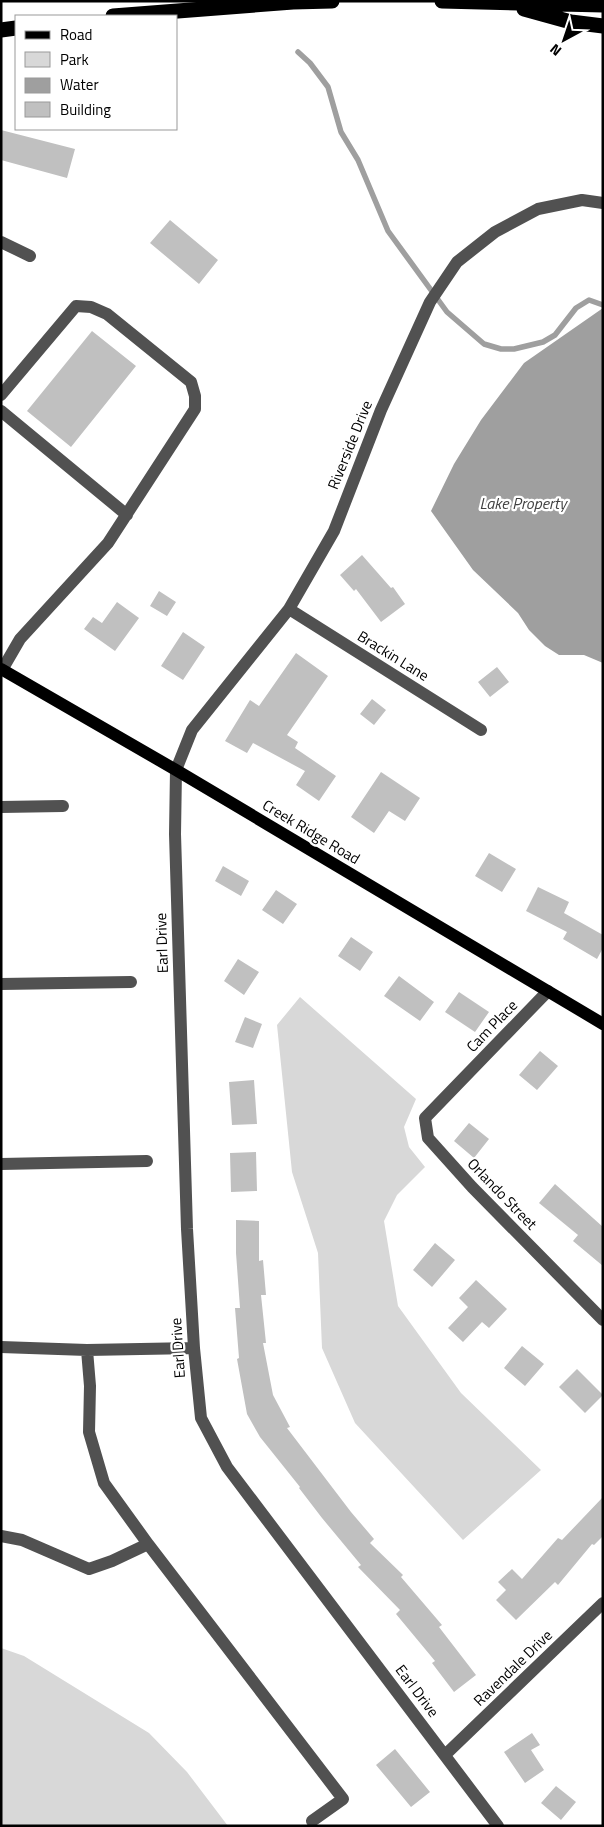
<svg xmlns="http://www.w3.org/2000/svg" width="604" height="1827" viewBox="0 0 604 1827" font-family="'Titillium Web',sans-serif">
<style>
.green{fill:#d8d8d8}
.water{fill:#9f9f9f}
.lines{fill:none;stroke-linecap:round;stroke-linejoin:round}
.stream{stroke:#9f9f9f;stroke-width:5.5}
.building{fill:#c0c0c0}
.minor{stroke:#515151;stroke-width:12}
.major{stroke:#000;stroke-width:12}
.highway{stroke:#000;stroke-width:15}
.labels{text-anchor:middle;stroke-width:4.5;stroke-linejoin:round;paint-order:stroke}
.street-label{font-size:15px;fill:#000;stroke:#fff}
.water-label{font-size:16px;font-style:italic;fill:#404040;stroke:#fff}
</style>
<rect width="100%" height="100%" fill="#fff"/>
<path class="green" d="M 300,997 L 416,1099 L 404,1127 L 409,1147 L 425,1167 L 397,1195 L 384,1221 L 398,1306 L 461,1393 L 541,1470 L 463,1540 L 355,1423 L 322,1348 L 318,1253 L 292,1172 L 277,1025 Z
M 1,1648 L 24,1656 L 149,1733 L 187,1772 L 228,1826 L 1,1826 Z"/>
<path class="water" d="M 603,308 L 603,663 L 584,655 L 559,655 L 545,646 L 529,630 L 518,613 L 473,570 L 431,511 L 454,464 L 481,420 L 524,363 Z"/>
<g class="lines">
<path class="stream" d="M 298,52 L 310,63 L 328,87 L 341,132 L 358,160 L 388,231 L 447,312 L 484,344 L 501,349 L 514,349 L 543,342 L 555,335 L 576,308 L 589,300 L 603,305"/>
</g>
<path class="building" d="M 1,130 L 75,149 L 67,178 L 1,160 Z
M 170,220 L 218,260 L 199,284 L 150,243 Z
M 92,331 L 136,366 L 71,447 L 27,411 Z
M 362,555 L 391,588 L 393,587 L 405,604 L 381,622 L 356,589 L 354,591 L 340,575 Z
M 159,591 L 176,602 L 167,616 L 150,606 Z
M 117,602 L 139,618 L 115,651 L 84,629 L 93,617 L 102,623 Z
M 183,632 L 205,647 L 183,680 L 161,666 Z
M 296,653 L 328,676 L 287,735 L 298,742 L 295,748 L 336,776 L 319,801 L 296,785 L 305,771 L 253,743 L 247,753 L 225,741 L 250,700 L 259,706 Z
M 497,667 L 509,682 L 490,697 L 478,682 Z
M 372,699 L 386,710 L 374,725 L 360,714 Z
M 381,772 L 420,798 L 405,821 L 389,811 L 374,833 L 351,817 Z
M 489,853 L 516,869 L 502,892 L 475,876 Z
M 223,866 L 249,881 L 241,896 L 215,881 Z
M 538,887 L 569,902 L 564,913 L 603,935 L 603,948 L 597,959 L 563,939 L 567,932 L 526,911 Z
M 276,890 L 297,904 L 283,924 L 262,910 Z
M 351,937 L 373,952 L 360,971 L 338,956 Z
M 238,959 L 259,972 L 244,995 L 224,981 Z
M 399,976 L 434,1002 L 420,1021 L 384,996 Z
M 459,992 L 489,1012 L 475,1032 L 445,1012 Z
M 245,1017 L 262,1024 L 253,1048 L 235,1042 Z
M 540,1051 L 558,1066 L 537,1090 L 519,1075 Z
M 254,1080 L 257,1124 L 232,1125 L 229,1082 Z
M 469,1123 L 489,1139 L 474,1158 L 454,1141 Z
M 256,1152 L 257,1191 L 231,1192 L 230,1153 Z
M 555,1184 L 603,1227 L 603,1266 L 573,1241 L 578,1235 L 539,1203 Z
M 236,1220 L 259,1221 L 259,1261 L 263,1260 L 266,1295 L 261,1295 L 266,1343 L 263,1343 L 273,1395 L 290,1427 L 287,1428 L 351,1512 L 374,1539 L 370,1543 L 403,1575 L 401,1577 L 442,1625 L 439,1627 L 476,1675 L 454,1692 L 432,1663 L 435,1661 L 396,1614 L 400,1610 L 358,1567 L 361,1565 L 322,1518 L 299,1488 L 300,1487 L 260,1437 L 247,1414 L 237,1359 L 239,1358 L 235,1308 L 240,1308 L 236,1253 Z
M 435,1243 L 455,1260 L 432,1287 L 413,1270 Z
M 476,1280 L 507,1309 L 489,1328 L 482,1322 L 463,1342 L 448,1328 L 468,1307 L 459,1298 Z
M 522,1346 L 544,1364 L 525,1386 L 504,1368 Z
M 577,1369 L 603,1395 L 585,1413 L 559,1387 Z
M 603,1497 L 603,1536 L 594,1545 L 592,1544 L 558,1585 L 555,1582 L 516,1620 L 496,1600 L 506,1590 L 498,1582 L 512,1569 L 522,1579 L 558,1538 L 562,1540 Z
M 532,1733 L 540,1745 L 531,1750 L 544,1770 L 525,1783 L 504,1752 Z
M 395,1749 L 430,1792 L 411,1807 L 376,1765 Z
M 556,1786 L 576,1802 L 561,1820 L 541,1803 Z"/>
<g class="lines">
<path class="minor" d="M 1,242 L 30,256
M 1,395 L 76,306 L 91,307 L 107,314 L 191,382 L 195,396 L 195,409 L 108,543 L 20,639 L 2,670
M 1,411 L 127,515
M 289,609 L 481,730
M 1,807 L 63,806
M 1,984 L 131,982
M 548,991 L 425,1118 L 428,1138 L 472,1187 L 603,1320
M 1,1164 L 147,1161
M 1,1347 L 87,1350 L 90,1386 L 89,1432 L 104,1483 L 148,1544 L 112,1561 L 89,1569 L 22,1540 L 1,1536
M 87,1350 L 194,1348
M 148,1544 L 343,1799 L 312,1821
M 445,1755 L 603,1603
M 498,1826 L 227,1467 L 201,1418 L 194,1348 L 187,1229 L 175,834 L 176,770 L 192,730 L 289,609 L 334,531 L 381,410 L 430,302 L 457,262 L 495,232 L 538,209 L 582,200 L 603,203"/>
<path class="major" d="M 1,669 L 176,770 L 603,1024"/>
<path class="highway" d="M 442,1 L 603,5
M 524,9 L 571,22 L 603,26
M 113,16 L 293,2 L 332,1
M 1,30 L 16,28"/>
</g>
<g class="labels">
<g class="street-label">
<text transform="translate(350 445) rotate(-68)" y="5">Riverside Drive</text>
<text transform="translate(393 656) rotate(32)" y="5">Brackin Lane</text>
<text transform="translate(311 832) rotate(31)" y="5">Creek Ridge Road</text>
<text transform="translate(162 943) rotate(-92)" y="5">Earl Drive</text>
<text transform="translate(492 1026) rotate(-46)" y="5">Cam Place</text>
<text transform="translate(502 1194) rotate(46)" y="5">Orlando Street</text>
<text transform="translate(178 1348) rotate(-94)" y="5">Earl Drive</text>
<text transform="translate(513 1668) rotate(-44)" y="5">Ravendale Drive</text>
<text transform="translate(417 1691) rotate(53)" y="5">Earl Drive</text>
</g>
<g class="water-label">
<text x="523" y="509">Lake Property</text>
</g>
</g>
<rect width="604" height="1827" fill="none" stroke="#000000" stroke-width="5"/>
<rect x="15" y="15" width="162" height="115" fill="#ffffff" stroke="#999999"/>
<rect x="25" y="31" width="25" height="8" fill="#000000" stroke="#999999"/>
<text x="60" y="40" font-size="15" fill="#000000">Road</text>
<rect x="25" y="52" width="25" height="15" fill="#d8d8d8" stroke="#999999"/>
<text x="60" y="65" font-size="15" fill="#000000">Park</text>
<rect x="25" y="78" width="25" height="15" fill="#9f9f9f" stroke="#999999"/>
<text x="60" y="90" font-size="15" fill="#000000">Water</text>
<rect x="25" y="102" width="25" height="15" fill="#c0c0c0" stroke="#999999"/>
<text x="60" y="115" font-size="15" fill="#000000">Building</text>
<g transform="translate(564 40) rotate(220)" stroke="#ffffff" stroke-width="4" paint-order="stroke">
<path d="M0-4L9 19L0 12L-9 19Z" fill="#000000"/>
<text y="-8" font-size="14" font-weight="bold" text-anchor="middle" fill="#000000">N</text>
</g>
</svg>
